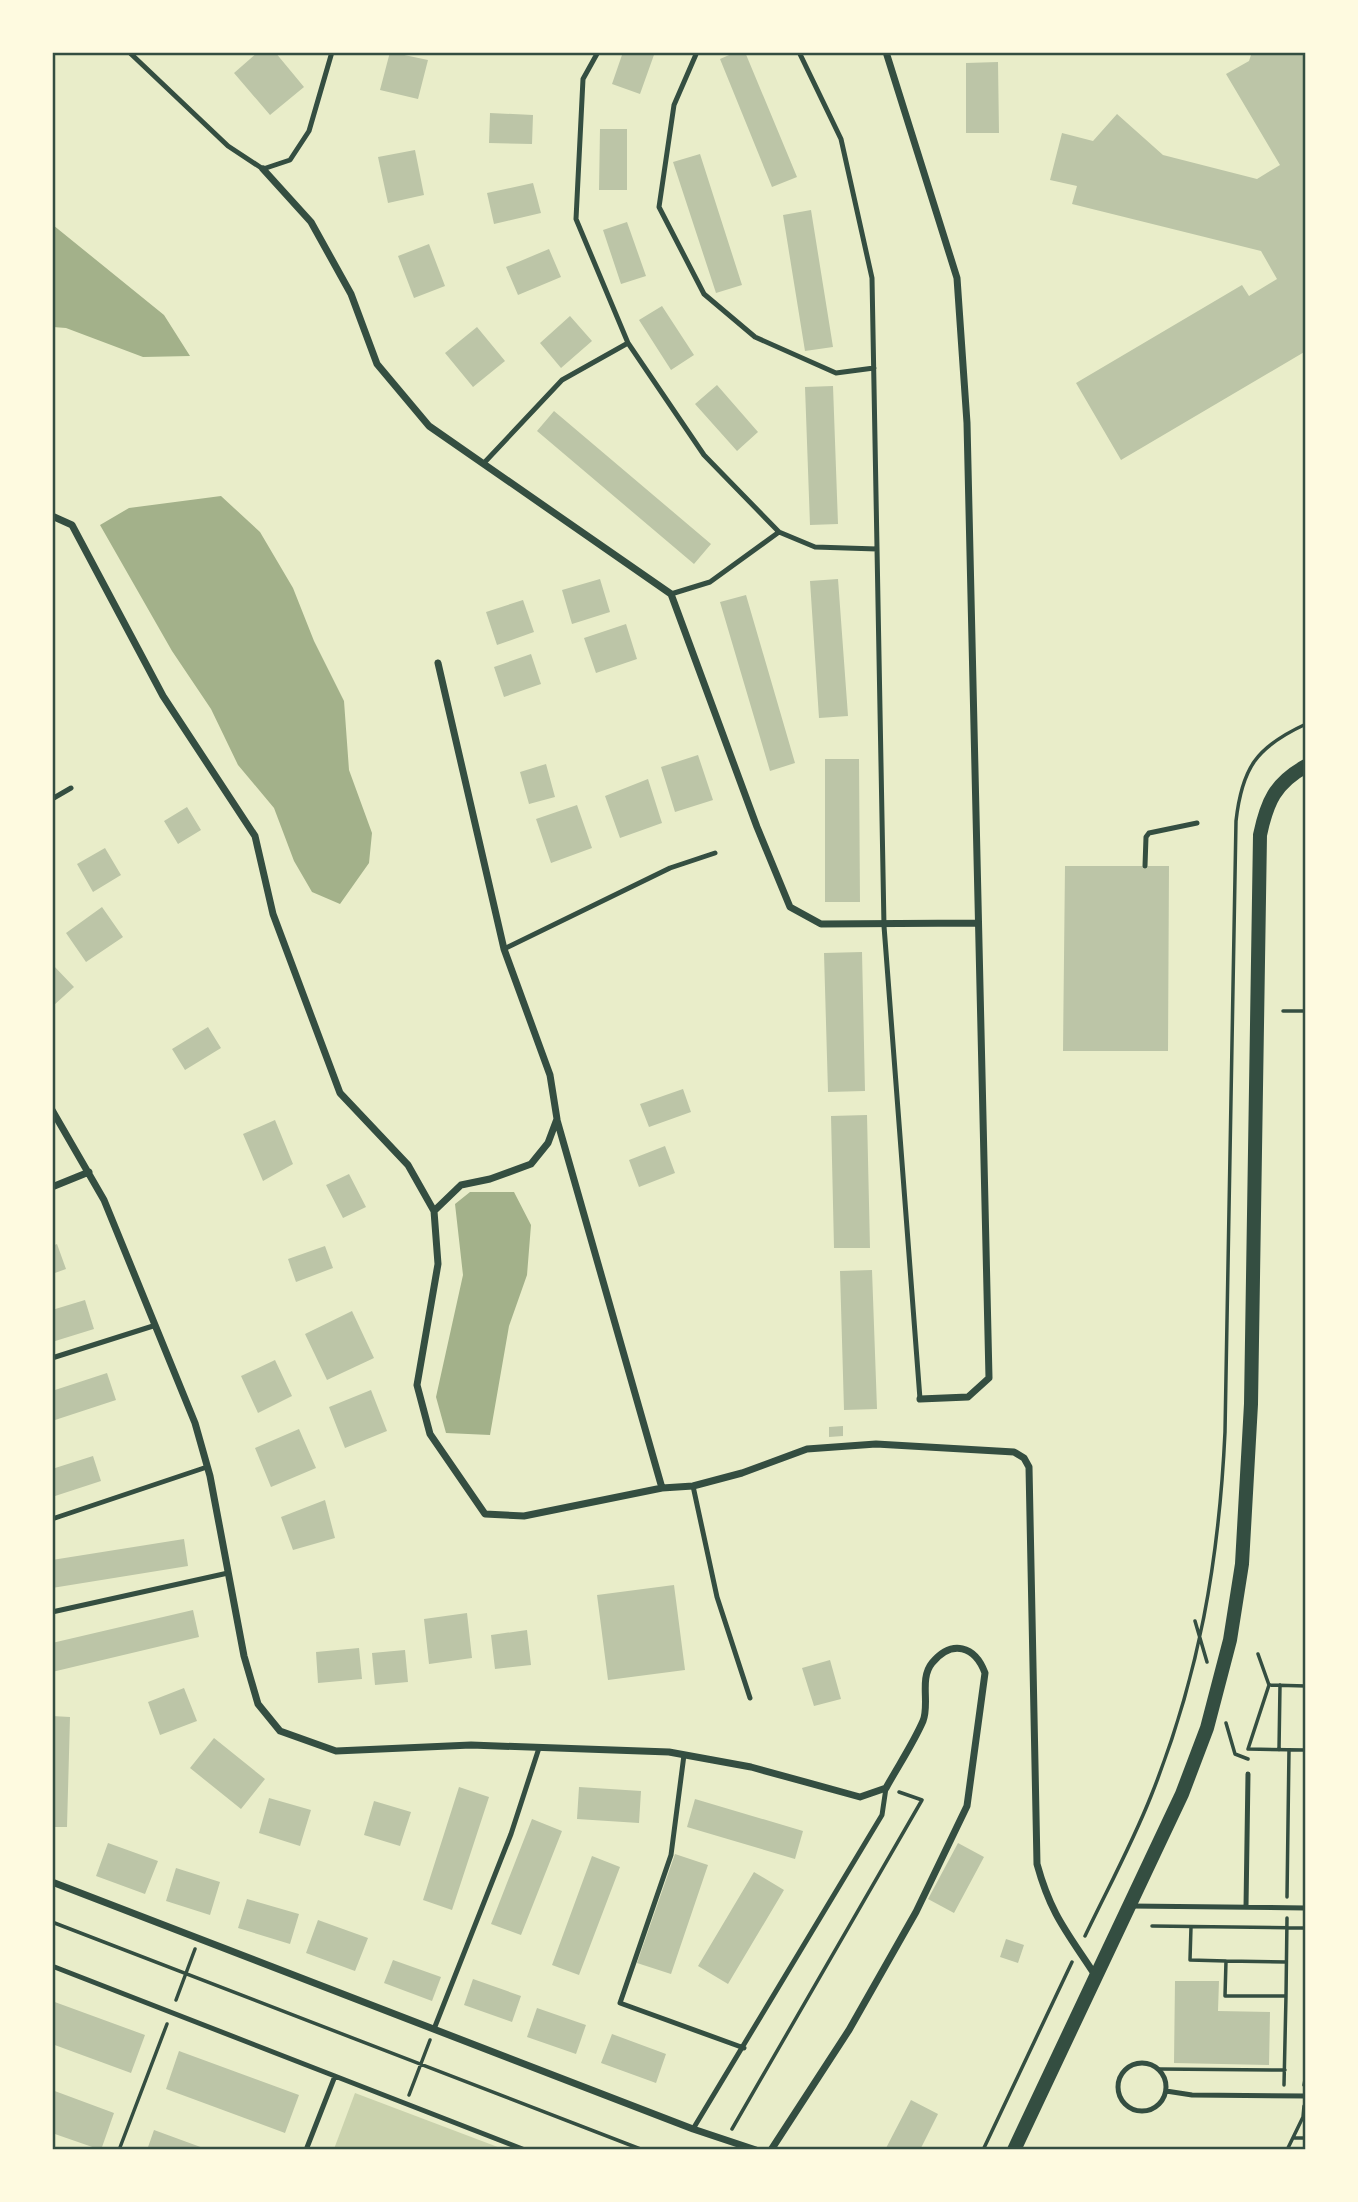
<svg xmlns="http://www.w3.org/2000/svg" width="1358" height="2202" viewBox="0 0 1358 2202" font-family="Barlow,sans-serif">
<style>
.green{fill:#cad2ad}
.water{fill:#a3b18a}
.building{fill:#bcc5a7}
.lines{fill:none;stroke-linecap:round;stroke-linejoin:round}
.path{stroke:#344e41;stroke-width:3.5}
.service{stroke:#344e41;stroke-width:5}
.minor{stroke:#344e41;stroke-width:7}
.secondary{stroke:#344e41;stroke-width:14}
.neatline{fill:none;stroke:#344e41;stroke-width:2.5}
</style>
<rect width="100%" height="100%" fill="#e9edc9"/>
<path class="green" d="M 355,2093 L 503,2149 L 334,2149 Z"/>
<path class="water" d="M 53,225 L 164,315 L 190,356 L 143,357 L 66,328 L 53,327 Z
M 221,496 L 260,532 L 293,588 L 314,641 L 344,701 L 349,770 L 372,833 L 369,863 L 340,904 L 312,892 L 294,861 L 274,808 L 238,765 L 211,709 L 172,651 L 100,525 L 129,508 Z
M 470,1192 L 514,1192 L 531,1225 L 527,1275 L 509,1326 L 490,1435 L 446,1433 L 436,1397 L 463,1275 L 455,1204 Z"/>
<path class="building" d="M 258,52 L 275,52 L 304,87 L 270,115 L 234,73 Z
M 390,52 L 428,60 L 418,99 L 380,90 Z
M 623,52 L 655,52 L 640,94 L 612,84 Z
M 736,52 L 745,52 L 797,177 L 772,187 L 720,59 Z
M 1252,52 L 1306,55 L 1306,351 L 1121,460 L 1076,383 L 1242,285 L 1249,296 L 1277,279 L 1261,251 L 1072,204 L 1077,186 L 1050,180 L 1062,133 L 1093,141 L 1117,114 L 1163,155 L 1257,179 L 1280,165 L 1226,74 L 1249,61 Z
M 998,62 L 999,133 L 966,133 L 966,63 Z
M 490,113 L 533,115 L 532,144 L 489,143 Z
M 600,129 L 627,129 L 627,190 L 599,190 Z
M 415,150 L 424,195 L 388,203 L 378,157 Z
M 700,154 L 742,285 L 716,293 L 673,162 Z
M 533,183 L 541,213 L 494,224 L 487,193 Z
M 811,210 L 833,347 L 805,351 L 783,215 Z
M 627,222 L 646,276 L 621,284 L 603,230 Z
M 429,244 L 445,286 L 414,298 L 398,256 Z
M 549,249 L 561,277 L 518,295 L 506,267 Z
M 662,306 L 694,355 L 671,370 L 639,320 Z
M 570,316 L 592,341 L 561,368 L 540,343 Z
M 477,327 L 505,361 L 473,387 L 445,353 Z
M 717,385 L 758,432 L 737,451 L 695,404 Z
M 833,386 L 838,524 L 810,525 L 805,387 Z
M 554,411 L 711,544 L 694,564 L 537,431 Z
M 600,579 L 610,612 L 572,624 L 562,590 Z
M 838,579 L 848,716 L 819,718 L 810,581 Z
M 746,595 L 795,763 L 770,771 L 720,602 Z
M 523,600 L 534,632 L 497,645 L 486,612 Z
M 626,624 L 637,659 L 596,673 L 584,638 Z
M 531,654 L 541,684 L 504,697 L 494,667 Z
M 698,755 L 713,800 L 675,812 L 661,767 Z
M 825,759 L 859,759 L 860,902 L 825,902 Z
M 546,764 L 555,797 L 529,804 L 520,772 Z
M 648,779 L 662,823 L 620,838 L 605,796 Z
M 577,805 L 592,848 L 551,863 L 536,819 Z
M 187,807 L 201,830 L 178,844 L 164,821 Z
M 105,848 L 121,875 L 93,892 L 77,864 Z
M 1065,866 L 1169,866 L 1168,1051 L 1063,1051 Z
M 102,907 L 123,937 L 86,962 L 66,933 Z
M 862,952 L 865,1091 L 828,1092 L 824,953 Z
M 52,964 L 74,987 L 54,1005 L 52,1004 Z
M 208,1027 L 221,1048 L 185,1070 L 172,1049 Z
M 683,1089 L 691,1112 L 649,1127 L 640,1104 Z
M 867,1115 L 870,1248 L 834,1248 L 831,1116 Z
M 275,1120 L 293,1164 L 263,1181 L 243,1134 Z
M 665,1146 L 675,1173 L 639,1187 L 629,1160 Z
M 349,1174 L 366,1207 L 343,1218 L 326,1185 Z
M 57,1244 L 66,1269 L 52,1274 L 52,1246 Z
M 325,1246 L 333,1268 L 296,1282 L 288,1259 Z
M 872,1270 L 877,1409 L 844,1410 L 840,1271 Z
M 85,1300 L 94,1329 L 52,1342 L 52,1310 Z
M 352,1311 L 374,1358 L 327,1380 L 305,1334 Z
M 275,1360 L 292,1396 L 258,1413 L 241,1376 Z
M 107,1373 L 116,1400 L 52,1421 L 52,1391 Z
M 371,1390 L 387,1431 L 345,1448 L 329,1407 Z
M 843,1426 L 843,1436 L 829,1437 L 829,1427 Z
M 299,1429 L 316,1468 L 271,1487 L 255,1448 Z
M 93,1456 L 101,1481 L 52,1497 L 52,1469 Z
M 325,1500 L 335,1538 L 293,1550 L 281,1517 Z
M 184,1539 L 188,1566 L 52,1588 L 52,1560 Z
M 674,1585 L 685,1670 L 608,1680 L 597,1595 Z
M 193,1610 L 199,1637 L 52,1672 L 52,1643 Z
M 467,1613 L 472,1658 L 429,1664 L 424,1619 Z
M 527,1630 L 531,1665 L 495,1669 L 491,1635 Z
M 359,1648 L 362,1679 L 318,1683 L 316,1652 Z
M 405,1650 L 408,1682 L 375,1685 L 372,1653 Z
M 830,1660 L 841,1699 L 814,1706 L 802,1668 Z
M 184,1688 L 197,1721 L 160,1735 L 148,1702 Z
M 52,1716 L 70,1717 L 67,1827 L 52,1827 Z
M 214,1738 L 265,1779 L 241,1809 L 190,1768 Z
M 459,1787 L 489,1797 L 452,1910 L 423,1900 Z
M 579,1787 L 641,1791 L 639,1823 L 577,1819 Z
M 269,1798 L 311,1810 L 300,1846 L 259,1833 Z
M 695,1799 L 803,1831 L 795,1859 L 687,1827 Z
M 374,1801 L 411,1812 L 400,1846 L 364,1835 Z
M 532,1819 L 562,1831 L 521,1935 L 491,1924 Z
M 108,1843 L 158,1861 L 145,1894 L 96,1876 Z
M 958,1843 L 984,1857 L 954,1913 L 928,1899 Z
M 675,1854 L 708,1865 L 671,1974 L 637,1963 Z
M 592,1856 L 620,1867 L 579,1975 L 552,1965 Z
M 176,1868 L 220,1882 L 210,1915 L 166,1901 Z
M 754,1872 L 784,1890 L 728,1984 L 698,1966 Z
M 247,1899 L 299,1914 L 290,1944 L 238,1928 Z
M 318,1920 L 368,1938 L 355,1971 L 306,1953 Z
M 1006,1939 L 1024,1945 L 1018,1963 L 1000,1957 Z
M 393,1960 L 441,1977 L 432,2001 L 384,1983 Z
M 473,1979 L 521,1996 L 512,2022 L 464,2005 Z
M 1175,1981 L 1219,1981 L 1218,2011 L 1270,2012 L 1269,2065 L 1174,2063 Z
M 52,2001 L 145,2035 L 131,2073 L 52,2044 Z
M 537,2008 L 586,2025 L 576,2054 L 527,2037 Z
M 612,2034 L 666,2054 L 656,2083 L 601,2063 Z
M 179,2051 L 299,2095 L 285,2133 L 166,2089 Z
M 52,2090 L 114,2113 L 101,2150 L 52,2133 Z
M 911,2100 L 938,2114 L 920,2150 L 885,2150 Z
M 154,2130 L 206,2149 L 206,2150 L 147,2150 Z"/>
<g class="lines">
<path class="path" d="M 1283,1011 L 1306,1011
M 1195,1621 L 1207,1662
M 1258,1654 L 1269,1685 L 1248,1749 L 1306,1750
M 1269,1685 L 1306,1686
M 1226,1723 L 1235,1754 L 1248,1759
M 1279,1750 L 1280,1685
M 1287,1897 L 1289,1750
M 52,1922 L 643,2150
M 1152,1926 L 1306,1928
M 1191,1927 L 1190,1960 L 1226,1961 L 1225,1996 L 1286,1996 L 1287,1918
M 1085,1936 C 1107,1890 1132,1844 1151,1796 C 1199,1676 1219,1561 1225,1432 L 1236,821 C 1242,768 1256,747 1306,724
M 1226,1961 L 1286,1962
M 176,2000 L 195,1949
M 1159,2069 L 1285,2070
M 1284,2085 L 1286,1996
M 1304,2085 L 1306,2074
M 409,2095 L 430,2040
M 732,2129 L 922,1800 L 899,1792
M 1294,2138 L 1306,2138
M 1036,2149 L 1090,2150
M 119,2150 L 167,2024
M 983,2150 L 1072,1962
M 1287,2150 L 1303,2117 L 1304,2106"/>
<path class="service" d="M 129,52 L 228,146 L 263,169 L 290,160 L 309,131 L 332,52
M 598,52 L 583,79 L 576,219 L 628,343 L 704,455 L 779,532 L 815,547 L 877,549
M 697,52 L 674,105 L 659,207 L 704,294 L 755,337 L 836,373 L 874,368
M 799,52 L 841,139 L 872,278 L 884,926 L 920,1399
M 483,464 L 562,380 L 628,343
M 671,594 L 710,582 L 779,532
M 52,799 L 71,788
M 1145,866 L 1146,837 L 1149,833 L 1197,823
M 504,949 L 670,868 L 715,853
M 52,1358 L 153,1326
M 693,1486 L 717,1597 L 750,1698
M 52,1519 L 207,1467
M 52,1612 L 228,1573
M 684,1755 L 671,1855 L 620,2003 L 744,2048
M 1130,1906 L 1306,1908
M 1246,1907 L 1248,1774
M 52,1966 L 525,2150
M 434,2029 L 511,1834 L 539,1748
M1118 2087a24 24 0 1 1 48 0a24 24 0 1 1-48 0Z
M 1166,2091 L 1192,2095 L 1306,2096
M 693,2129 L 882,1815 L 886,1788
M 306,2150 L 335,2076"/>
<path class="minor" d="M 886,52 L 957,278 L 967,423 L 989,1378 L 968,1397 L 920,1399
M 263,169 L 311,222 L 351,294 L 377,364 L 429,426 L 671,594 L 757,827 L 790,907 L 821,924 L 977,923
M 52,516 L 72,525 L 163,696 L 255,836 L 273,914 L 340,1093 L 408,1165 L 434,1211
M 438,663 L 504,949 L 550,1075 L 557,1119 L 548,1143 L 531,1164 L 490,1179 L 461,1185 L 434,1211 L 438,1264 L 417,1385 L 430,1434 L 485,1514 L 524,1516 L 662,1488 L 693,1486 L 742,1473 L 807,1449 L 876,1444 L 1014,1452 L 1024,1458 L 1029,1467 L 1037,1864 C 1051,1915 1067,1932 1095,1975
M 52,1110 L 104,1200 L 195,1423 L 210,1476 L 244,1656 L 258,1704 L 280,1731 L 336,1751 L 471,1745 L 669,1752 L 751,1767 L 860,1797 L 886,1788 C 898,1766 913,1744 923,1721 C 930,1704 919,1679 932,1663 C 952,1639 975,1646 985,1673 L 967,1806 L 916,1912 L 849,2030 L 771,2150
M 557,1120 L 662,1488
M 52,1187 L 89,1172
M 52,1882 L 693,2129 L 756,2150"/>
<path class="secondary" d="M 1014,2150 L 1182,1794 L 1207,1728 L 1230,1640 L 1242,1564 L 1251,1404 L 1260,835 C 1267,802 1275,783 1306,766"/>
</g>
<rect width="1358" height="2202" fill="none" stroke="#fefae0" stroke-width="108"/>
<rect x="54" y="54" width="1250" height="2094" class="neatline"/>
</svg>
